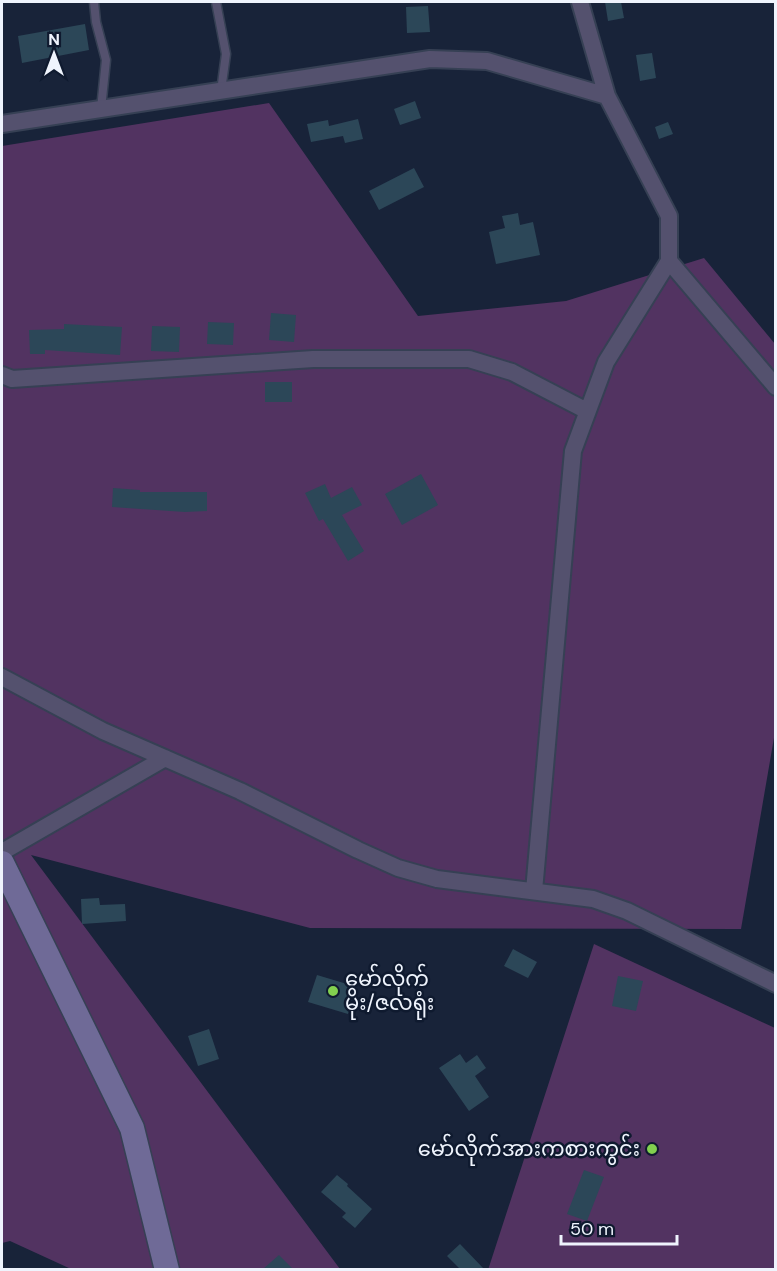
<svg xmlns="http://www.w3.org/2000/svg" width="777" height="1271" viewBox="0 0 777 1271" font-family="'DM Sans','Noto Sans Myanmar',sans-serif">
<style>
.green{fill:#523361}
.building{fill:#2c4758}
.lines{fill:none;stroke-linecap:round;stroke-linejoin:round}
.service-casing{stroke:#364054;stroke-width:11}
.minor-casing{stroke:#364054;stroke-width:20}
.secondary-casing{stroke:#364054;stroke-width:27}
.service{stroke:#54516e;stroke-width:8}
.minor{stroke:#54516e;stroke-width:16}
.secondary{stroke:#6f6a97;stroke-width:24}
.poi-dot{fill:#82d04f;stroke:#0f1a2f;stroke-width:2}
.labels{text-anchor:middle;stroke-width:5;stroke-linejoin:round;paint-order:stroke}
.poi-label{font-size:21px;fill:#eff4fd;stroke:#0f1a2f;text-anchor:start}
</style>
<rect width="100%" height="100%" fill="#182339"/>
<path class="green" d="M 269,103 L 418,316 L 566,301 L 704,258 L 775,344 L 775,732 L 741,929 L 310,928 L 31,855 L 340,1269 L 71,1269 L 10,1241 L 2,1243 L 2,146 Z
M 594,944 L 775,1028 L 775,1269 L 488,1270 Z"/>
<path class="building" d="M 605,2 L 621,2 L 624,18 L 608,21 Z
M 428,6 L 430,32 L 407,33 L 406,7 Z
M 85,24 L 89,50 L 22,63 L 18,36 Z
M 652,53 L 656,78 L 640,81 L 636,55 Z
M 415,101 L 421,118 L 400,125 L 394,109 Z
M 358,119 L 363,139 L 345,143 L 343,136 L 311,142 L 307,124 L 328,120 L 329,126 Z
M 668,122 L 673,134 L 659,139 L 655,127 Z
M 414,168 L 424,187 L 379,210 L 369,191 Z
M 518,213 L 520,225 L 533,222 L 540,255 L 496,264 L 489,232 L 505,228 L 502,216 Z
M 271,313 L 296,315 L 294,342 L 269,340 Z
M 208,322 L 234,323 L 233,345 L 207,344 Z
M 64,324 L 122,327 L 120,355 L 45,350 L 45,354 L 30,354 L 29,330 L 64,329 Z
M 152,326 L 180,327 L 179,352 L 151,351 Z
M 265,382 L 292,382 L 292,402 L 265,402 Z
M 421,474 L 438,505 L 402,525 L 385,494 Z
M 325,484 L 331,498 L 352,487 L 362,505 L 342,515 L 364,551 L 348,561 L 323,519 L 319,521 L 305,493 Z
M 113,488 L 140,490 L 140,492 L 207,492 L 207,511 L 185,512 L 112,507 Z
M 99,898 L 100,905 L 125,904 L 126,921 L 82,924 L 81,899 Z
M 513,949 L 537,962 L 528,978 L 504,966 Z
M 317,975 L 357,987 L 348,1014 L 308,1002 Z
M 618,976 L 643,981 L 636,1011 L 612,1006 Z
M 209,1029 L 219,1059 L 198,1066 L 188,1036 Z
M 460,1054 L 466,1063 L 477,1055 L 486,1068 L 475,1076 L 489,1097 L 469,1111 L 439,1068 Z
M 584,1170 L 604,1177 L 587,1221 L 567,1214 Z
M 337,1175 L 348,1184 L 347,1186 L 372,1209 L 355,1228 L 342,1217 L 346,1213 L 321,1192 Z
M 460,1244 L 484,1269 L 460,1269 L 447,1256 Z
M 279,1255 L 293,1269 L 263,1269 Z"/>
<g class="lines">
<defs>
<path id="service" d="M 94,2 L 96,22 L 106,60 L 101,109
M 216,2 L 226,54 L 221,91"/>
<path id="minor" d="M 2,124 L 430,59 L 487,61 L 607,96
M 669,261 L 776,387
M 2,375 L 12,379 L 313,359 L 469,359 L 512,372 L 587,411
M 2,677 L 103,731 L 240,791 L 358,850 L 398,868 L 437,879 L 593,899 L 627,911 L 776,984
M 2,852 L 165,758
M 534,891 L 573,451 L 606,362 L 669,261 L 669,216 L 607,96 L 580,2"/>
<path id="secondary" d="M 2,863 L 132,1128 L 167,1270"/>
</defs>
<use href="#service" class="service-casing"/>
<use href="#minor" class="minor-casing"/>
<use href="#secondary" class="secondary-casing"/>
<use href="#service" class="service"/>
<use href="#minor" class="minor"/>
<use href="#secondary" class="secondary"/>
</g>
<g class="poi-dot">
<circle cx="333" cy="991" r="6"/>
<circle cx="652" cy="1149" r="6"/>
</g>
<g class="labels">
<g class="poi-label">
<text x="345" y="986">မော်လိုက်<tspan x="345" dy="24">မိုး/ဇလရုံး</tspan></text>
<text x="640" y="1156" text-anchor="end">မော်လိုက်အားကစားကွင်း</text>
</g>
</g>
<rect width="777" height="1271" fill="none" stroke="#eff4fd" stroke-width="6"/>
<g transform="translate(54 54)" stroke="#0f1a2f" stroke-width="4.5" paint-order="stroke">
<path d="M0-4.5L10 22L0 15L-10 22Z" fill="#eff4fd"/>
<text y="-9" font-size="16" font-weight="bold" text-anchor="middle" fill="#eff4fd">N</text>
</g>
<path d="M561 1235v9h116v-9" fill="none" stroke="#eff4fd" stroke-width="3"/>
<text x="570" y="1235" font-size="18" fill="#eff4fd" stroke="#0f1a2f" stroke-width="4.5" paint-order="stroke">50 m</text>
</svg>
